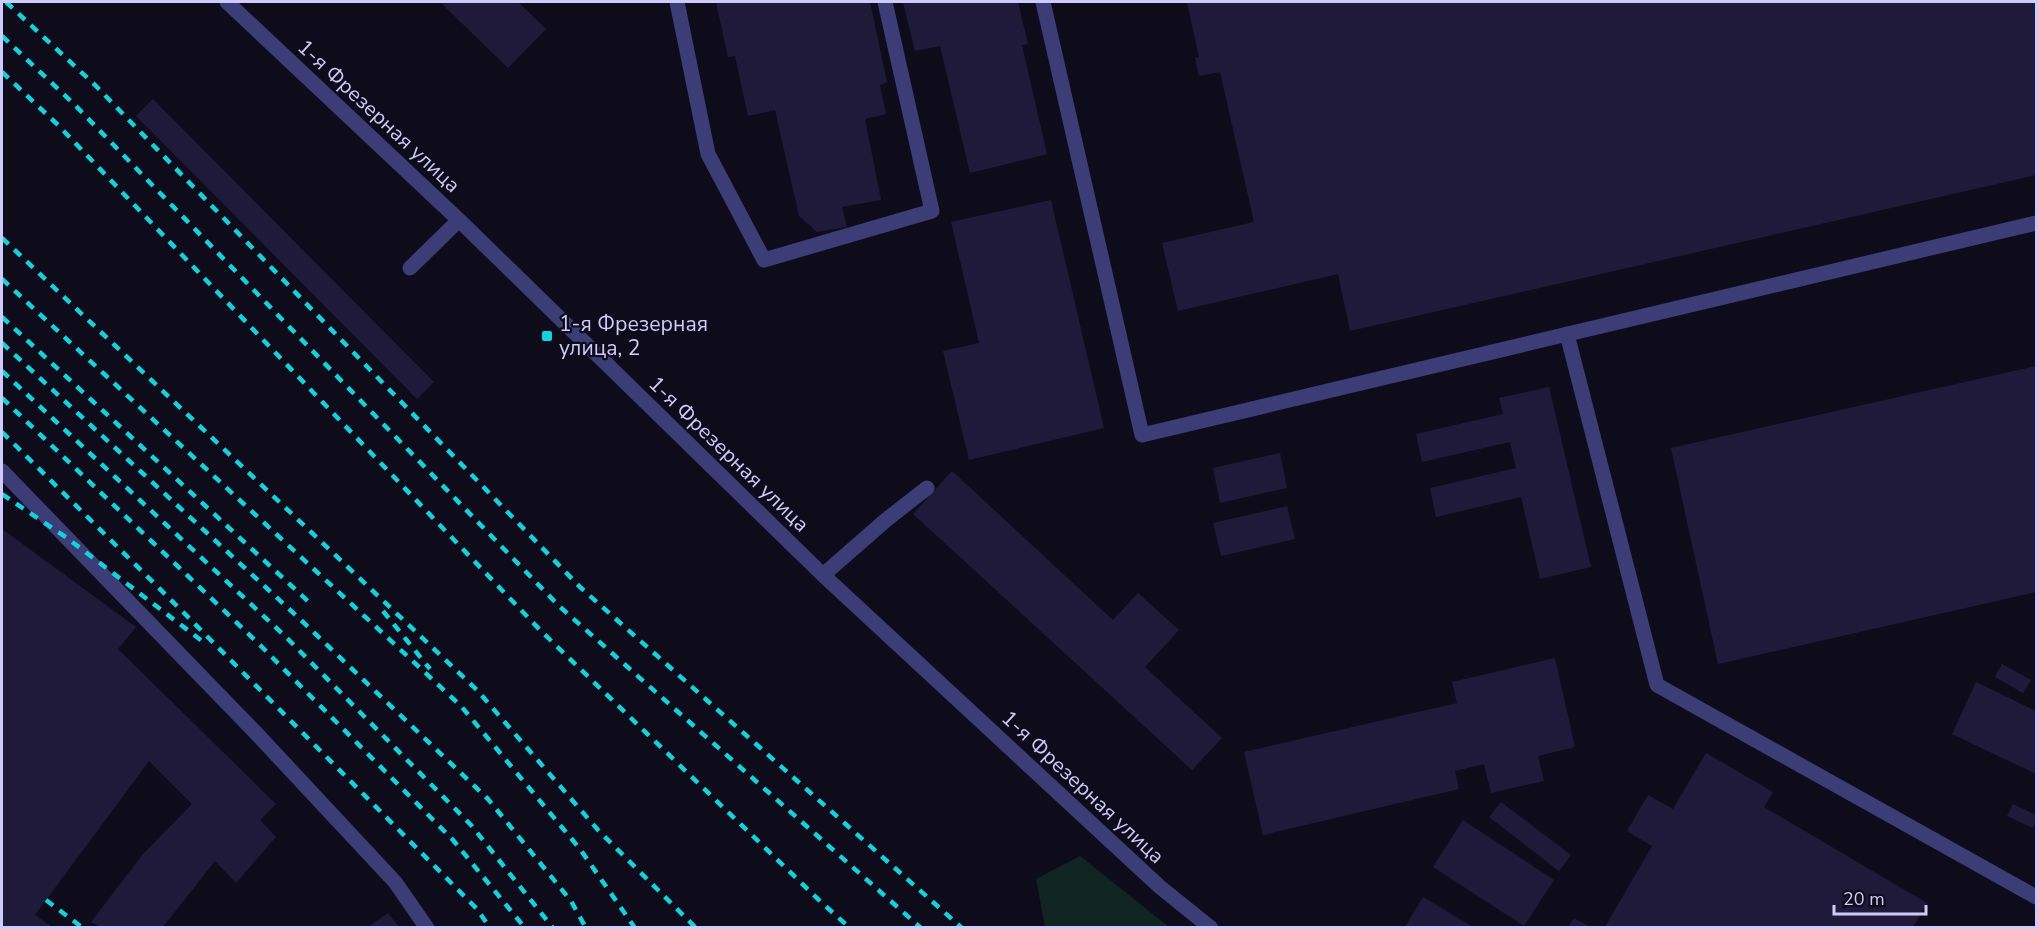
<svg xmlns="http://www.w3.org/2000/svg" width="2038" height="929" viewBox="0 0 2038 929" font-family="'Nunito Sans',sans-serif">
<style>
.green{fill:#102422}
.building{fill:#1f1a3a}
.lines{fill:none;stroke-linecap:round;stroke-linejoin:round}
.minor{stroke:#3c3c76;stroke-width:15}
.rail{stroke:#14d2dd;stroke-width:4.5;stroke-dasharray:9 8;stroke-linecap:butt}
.poi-dot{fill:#14d2dd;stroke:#0e0c1b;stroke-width:2}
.labels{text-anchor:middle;stroke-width:4.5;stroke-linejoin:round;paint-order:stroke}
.street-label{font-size:21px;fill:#cecbfa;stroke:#0e0c1b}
.poi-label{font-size:21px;fill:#cecbfa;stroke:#0e0c1b;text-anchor:start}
</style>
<rect width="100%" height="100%" fill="#0e0c1b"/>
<path class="green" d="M 1080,856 L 1169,927 L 1045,927 L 1036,879 Z"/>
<path class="building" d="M 440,2 L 518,2 L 546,29 L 508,68 Z
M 716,2 L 870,2 L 887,82 L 880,85 L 886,114 L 865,119 L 881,200 L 842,207 L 847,227 L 817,232 L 799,216 L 775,110 L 748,116 L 735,56 L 728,57 Z
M 903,2 L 1018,2 L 1028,44 L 1022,45 L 1047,154 L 970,173 L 940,46 L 915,51 Z
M 1187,2 L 2036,2 L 2036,175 L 1350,331 L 1338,274 L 1178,311 L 1162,243 L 1254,222 L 1220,72 L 1199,76 L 1195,58 L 1199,57 Z
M 153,99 L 434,382 L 417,399 L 136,116 Z
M 1051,200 L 1104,428 L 969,460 L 943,351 L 979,343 L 951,222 Z
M 2036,366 L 2036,592 L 1718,664 L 1671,448 Z
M 1549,387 L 1591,567 L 1540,579 L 1521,497 L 1436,517 L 1430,488 L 1516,468 L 1510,442 L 1422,462 L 1416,434 L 1503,414 L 1499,398 Z
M 1280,453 L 1287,488 L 1220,503 L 1213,468 Z
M 952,471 L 1113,620 L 1138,593 L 1179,630 L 1145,667 L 1222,738 L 1192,770 L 913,514 Z
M 1287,506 L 1295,539 L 1221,556 L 1213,523 Z
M 2,529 L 136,627 L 118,649 L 276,804 L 260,820 L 276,837 L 236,883 L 215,861 L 163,927 L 100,927 L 91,922 L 143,854 L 192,804 L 149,761 L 35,915 L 52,927 L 2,927 Z
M 1555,658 L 1575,747 L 1538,756 L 1544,781 L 1491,793 L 1484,764 L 1455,771 L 1459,789 L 1263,835 L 1244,752 L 1457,703 L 1452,682 Z
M 2002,664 L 2031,680 L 2023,693 L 1995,677 Z
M 1976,682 L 2036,711 L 2036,774 L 1952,734 Z
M 1706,753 L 1773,792 L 1764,807 L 1927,903 L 1913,927 L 1605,927 L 1652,846 L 1627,831 L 1648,795 L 1673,809 Z
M 1501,802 L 1571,855 L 1559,871 L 1489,817 Z
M 2013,804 L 2036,815 L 2036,821 L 2033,828 L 2007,816 Z
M 1463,820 L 1554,880 L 1524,926 L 1433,867 Z
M 1423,897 L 1473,927 L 1405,927 Z
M 388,913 L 399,927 L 368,927 Z
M 1574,918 L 1590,927 L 1568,927 Z"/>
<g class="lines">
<path class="minor" d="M 227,2 L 461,222 L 823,575 L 1160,887 L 1211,928
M 677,2 L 708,154 L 764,260 L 932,211 L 885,2
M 1043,2 L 1142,435 L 2036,223
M 410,268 L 459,220
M 1567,334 L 1657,685 L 2036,897
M 2,471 L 256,733 L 395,882 L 427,928
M 823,575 L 886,520 L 927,488"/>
<path class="rail" d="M 6,2 L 95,85 L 580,587 L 962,928
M 2,36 L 74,104 L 559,606 L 921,928
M 2,72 L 58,125 L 541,631 L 821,902 L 850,928
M 2,238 L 477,690 L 598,830 L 696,928
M 2,279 L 461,706 L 580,849 L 635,928
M 2,317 L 311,604
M 2,343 L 302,621 L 488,799 L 571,901 L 586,928
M 2,371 L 286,637 L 471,825 L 553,928
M 2,398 L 259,644 L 453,840 L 525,928
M 2,432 L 183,612 L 477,909 L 490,928
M 2,494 L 67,538 L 202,641
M 383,611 L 430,669
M 46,900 L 83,928"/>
</g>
<rect class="poi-dot" x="541" y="330" width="12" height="12" rx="3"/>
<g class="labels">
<g class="street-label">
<text transform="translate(379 116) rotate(43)" y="7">1-я Фрезерная улица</text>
<text transform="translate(729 454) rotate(44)" y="7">1-я Фрезерная улица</text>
<text transform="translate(1083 787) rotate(43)" y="7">1-я Фрезерная улица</text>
</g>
<g class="poi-label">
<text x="559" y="331">1-я Фрезерная<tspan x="559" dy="24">улица, 2</tspan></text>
</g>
</g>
<rect width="2038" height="929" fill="none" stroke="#cecbfa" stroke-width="6"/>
<path d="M1834 905v9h92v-9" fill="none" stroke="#cecbfa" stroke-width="3"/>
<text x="1843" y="905" font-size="18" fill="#cecbfa" stroke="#0e0c1b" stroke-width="4.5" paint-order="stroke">20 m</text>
</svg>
